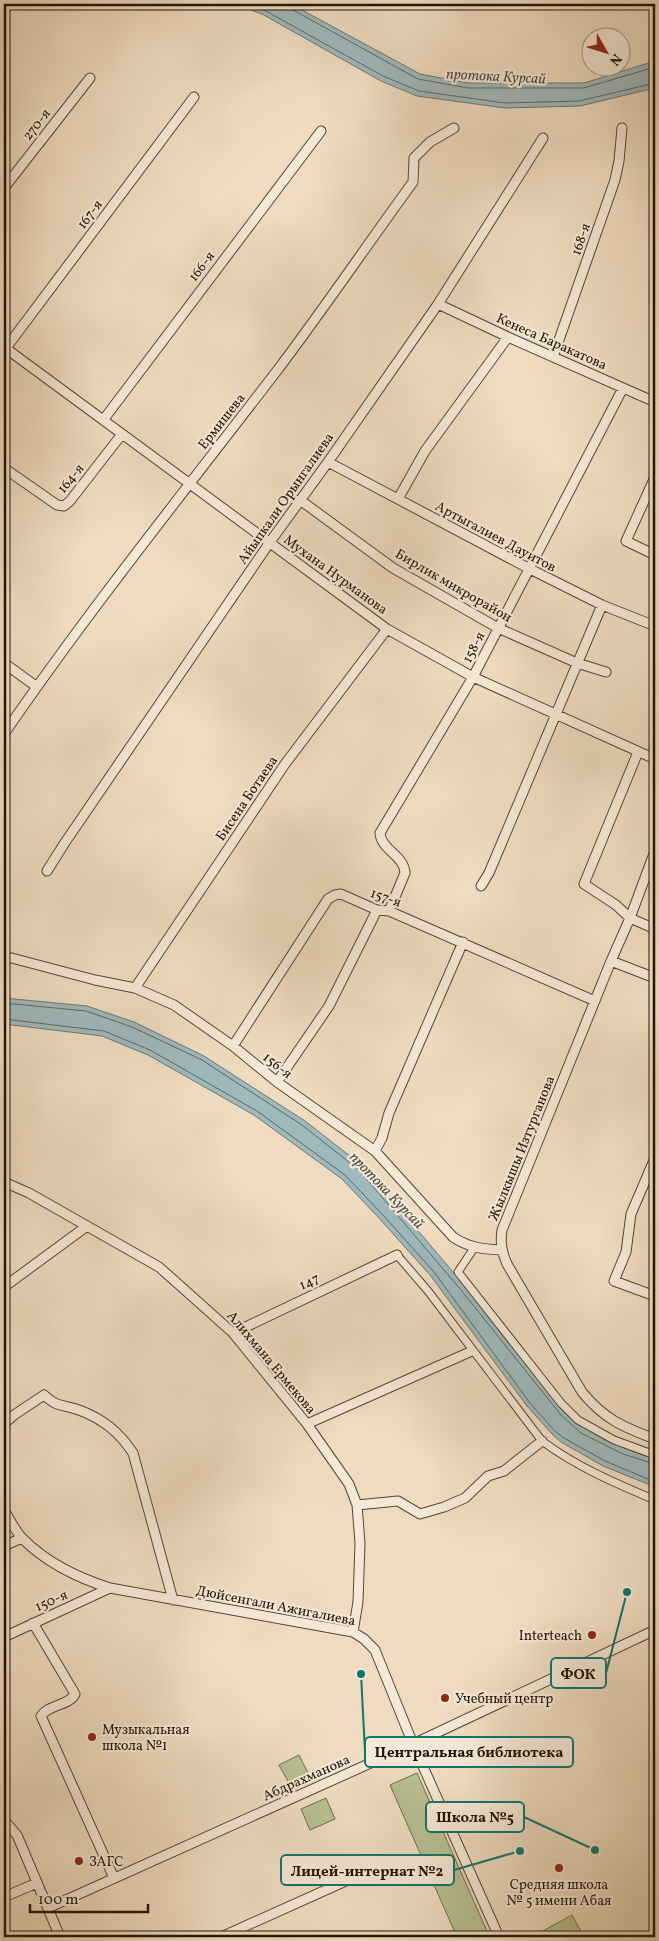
<svg xmlns="http://www.w3.org/2000/svg" width="659" height="1941" viewBox="0 0 659 1941" font-family="Vollkorn,serif">
<style>
.green{fill:#b8c093;stroke:#6c6a4c}
.water{fill:#9fb9bd;stroke:#6d7773}
.lines{fill:none;stroke-linecap:round;stroke-linejoin:round}
.shore{stroke:#606660;stroke-width:1}
.pedestrian-casing{stroke:#544633;stroke-width:9}
.minor-casing{stroke:#544633;stroke-width:11}
.pedestrian{stroke:#f5e8d6;stroke-width:7}
.minor{stroke:#f5e8d6;stroke-width:9}
.poi-dot{fill:#8f2418;stroke:#f5e8d6;stroke-width:2}
.labels{text-anchor:middle;stroke-width:4.5;stroke-linejoin:round;paint-order:stroke}
.street-label{font-size:14px;fill:#211404;stroke:#f5e8d6}
.poi-label{font-size:14px;fill:#211404;stroke:#f5e8d6;text-anchor:start}
.water-label{font-size:15px;font-style:italic;fill:#4d4e45;stroke:#f5e8d6}
.leader{fill:none;stroke:#0f766e;stroke-width:2}
.callout-dot{fill:#0f766e;stroke:#f5e8d6;stroke-width:2}
.callout{fill:#f5e8d6;stroke:#0f766e;stroke-width:2}
.callout-label{font-size:15px;text-anchor:middle;font-weight:bold;fill:#211404}
</style>
<rect width="100%" height="100%" fill="#efdcc0"/>
<filter id="stains"><feTurbulence type="fractalNoise" baseFrequency=".004" numOctaves="4"/><feColorMatrix values="0 0 0 0 .2 0 0 0 0 .09 0 0 0 0 .02 0 0 0 .5 -.17"/></filter>
<radialGradient id="worn" r=".72"><stop offset=".6" stop-color="#630" stop-opacity="0"/><stop offset="1" stop-color="#630" stop-opacity=".3"/></radialGradient>
<path class="green" d="M 299,1755 L 308,1773 L 289,1783 L 279,1765 Z
M 417,1773 L 487,1931 L 473,1937 L 457,1937 L 390,1785 Z
M 326,1798 L 335,1819 L 310,1830 L 301,1809 Z
M 572,1915 L 583,1935 L 579,1937 L 532,1937 Z"/>
<path class="water" d="M 234,4 L 291,4 L 420,74 L 468,83 L 584,83 L 655,61 L 655,88 L 580,106 L 505,108 L 417,96 L 381,81 L 262,14 Z
M 4,998 L 87,1006 L 134,1022 L 204,1056 L 305,1121 L 363,1166 L 465,1286 L 564,1411 C 592,1435 621,1448 655,1459 L 655,1487 L 603,1466 L 561,1442 L 552,1434 L 527,1406 L 430,1275 L 378,1217 L 342,1179 L 254,1115 L 148,1055 L 102,1036 L 4,1024 Z"/>
<g class="lines">
<path class="shore" d="M 248,4 L 264,10 L 383,76 L 419,91 L 505,103 L 579,101 L 655,83
M 290,4 L 293,10 L 418,79 L 468,88 L 584,88 L 655,67
M 4,1003 L 86,1011 L 132,1027 L 202,1060 L 302,1125 L 359,1170 L 461,1290 L 561,1415 L 581,1433 L 623,1454 L 655,1464
M 4,1019 L 104,1031 L 150,1050 L 257,1111 L 345,1175 L 382,1214 L 434,1272 L 530,1403 L 555,1431 L 564,1438 L 605,1461 L 655,1482"/>
<defs>
<path id="pedestrian" d="M 474,1248 L 458,1272 L 561,1403 L 578,1420 L 614,1440 L 655,1455
M 397,1255 L 428,1291 L 542,1441 C 577,1467 615,1483 655,1500"/>
<path id="minor" d="M 4,188 L 90,78
M 438,304 L 508,337 L 655,402
M 4,347 L 387,629 L 473,677 L 655,759
M 6,348 L 194,97
M 553,357 L 615,180 L 619,161 L 622,128
M 104,419 L 321,131
M 328,462 L 530,569 L 602,605 L 655,626
M 4,468 L 57,505 L 64,506 L 70,501 L 122,434
M 655,477 L 626,541 L 655,555
M 398,499 L 425,451 L 508,337
M 300,500 L 393,568 L 498,628 L 577,663 L 606,672
M 4,663 L 37,687
M 4,734 C 89,610 184,492 276,372 C 323,310 367,245 413,182 L 414,158 L 430,142 L 454,128
M 638,752 L 584,884 L 616,905 L 630,918 L 655,929
M 655,851 L 630,918 L 611,961 L 502,1230 C 500,1243 502,1252 507,1264 L 582,1392 C 604,1419 623,1427 655,1439
M 47,871 L 64,844 L 270,542 L 328,462 L 438,304 L 543,138
M 481,886 L 489,873 L 602,605
M 389,911 L 405,873 C 404,855 381,850 380,833 L 473,677 L 623,388
M 4,956 L 95,980 L 135,988 L 174,1005 L 233,1046 L 277,1082 L 375,1151 L 453,1237 C 469,1248 483,1249 501,1250
M 611,961 L 655,978
M 135,988 L 285,764 L 387,629
M 233,1046 L 328,899 L 335,895 L 341,894 L 377,910 L 389,911 L 595,1001
M 277,1082 L 329,1006 L 377,910
M 375,1151 L 382,1138 L 389,1113 L 463,942
M 655,1158 L 631,1214 L 626,1252 L 614,1281 L 655,1296
M 4,1182 L 29,1193 L 159,1267 L 233,1333 L 307,1424 L 349,1484 L 357,1505 L 360,1543 L 358,1602 L 353,1632
M 4,1287 L 87,1226
M 233,1333 L 397,1255
M 4,1424 L 14,1415 L 44,1395 C 58,1408 62,1404 79,1410 C 103,1419 119,1432 133,1453 L 173,1600
M 307,1424 L 472,1351
M 357,1505 L 398,1501 L 420,1514 L 444,1507 L 465,1498 L 488,1476 L 504,1471 L 542,1441
M 4,1510 C 10,1520 15,1531 23,1539 C 47,1563 78,1578 110,1588 L 353,1632 L 364,1639 L 375,1650 L 413,1744 L 499,1937
M 4,1546 L 22,1538
M 33,1623 L 75,1694 C 69,1706 49,1704 41,1716 L 114,1878
M 4,1637 L 110,1588
M 4,1820 L 17,1835 L 60,1937
M 4,1897 L 37,1883
M 48,1908 L 413,1744 L 655,1630
M 221,1937 L 386,1863"/>
</defs>
<use href="#pedestrian" class="pedestrian-casing"/>
<use href="#minor" class="minor-casing"/>
<use href="#pedestrian" class="pedestrian"/>
<use href="#minor" class="minor"/>
</g>
<g class="poi-dot">
<circle cx="592" cy="1635" r="5"/>
<circle cx="445" cy="1698" r="5"/>
<circle cx="92" cy="1737" r="5"/>
<circle cx="79" cy="1861" r="5"/>
<circle cx="559" cy="1868" r="5"/>
</g>
<g class="labels">
<g class="street-label">
<text transform="translate(36 124) rotate(-52)" y="5">270-я</text>
<text transform="translate(89 214) rotate(-53)" y="5">167-я</text>
<text transform="translate(580 239) rotate(-71)" y="5">168-я</text>
<text transform="translate(201 266) rotate(-53)" y="5">166-я</text>
<text transform="translate(552 341) rotate(24)" y="5">Кенеса Баракатова</text>
<text transform="translate(221 421) rotate(-52)" y="5">Ермишева</text>
<text transform="translate(70 478) rotate(-51)" y="5">164-я</text>
<text transform="translate(285 498) rotate(-55)" y="5">Айыпкали Орынгалиева</text>
<text transform="translate(496 536) rotate(28)" y="5">Артыгалиев Дауитов</text>
<text transform="translate(336 574) rotate(36)" y="5">Мухана Нурманова</text>
<text transform="translate(454 585) rotate(30)" y="5">Бирлик микрорайон</text>
<text transform="translate(473 647) rotate(-63)" y="5">158-я</text>
<text transform="translate(246 798) rotate(-56)" y="5">Бисена Ботаева</text>
<text transform="translate(386 897) rotate(19)" y="5">157-я</text>
<text transform="translate(278 1065) rotate(38)" y="5">156-я</text>
<text transform="translate(521 1148) rotate(-68)" y="5">Жылкышы Изтурганова</text>
<text transform="translate(309 1281) rotate(-25)" y="5">147</text>
<text transform="translate(272 1362) rotate(50)" y="5">Алихмана Ермекова</text>
<text transform="translate(51 1600) rotate(-24)" y="5">150-я</text>
<text transform="translate(276 1605) rotate(11)" y="5">Дюйсенгали Ажигалиева</text>
<text transform="translate(306 1777) rotate(-24)" y="5">Абдрахманова</text>
</g>
<g class="poi-label">
<text x="582" y="1640" text-anchor="end">Interteach</text>
<text x="455" y="1703">Учебный центр</text>
<text x="102" y="1734">Музыкальная<tspan x="102" dy="16">школа №1</tspan></text>
<text x="89" y="1866">ЗАГС</text>
<text x="559" y="1889" text-anchor="middle">Средняя школа<tspan x="559" dy="16">№ 5 имени Абая</tspan></text>
</g>
<g class="water-label">
<text transform="translate(496 76) rotate(3)" y="5">протока Курсай</text>
<text transform="translate(387 1190) rotate(46)" y="5">протока Курсай</text>
</g>
</g>
<path class="leader" d="M627 1592L606 1673M361 1674L365 1752M595 1850L524 1817M520 1851L454 1870"/>
<g class="callout-dot">
<circle cx="627" cy="1592" r="5"/>
<circle cx="361" cy="1674" r="5"/>
<circle cx="595" cy="1850" r="5"/>
<circle cx="520" cy="1851" r="5"/>
</g>
<g class="callout">
<rect x="551" y="1658" width="55" height="30" rx="5"/>
<rect x="365" y="1737" width="208" height="30" rx="5"/>
<rect x="426" y="1802" width="98" height="30" rx="5"/>
<rect x="281" y="1855" width="173" height="30" rx="5"/>
</g>
<g class="callout-label">
<text x="578" y="1679">ФОК</text>
<text x="469" y="1757">Центральная библиотека</text>
<text x="475" y="1822">Школа №5</text>
<text x="367" y="1876">Лицей-интернат №2</text>
</g>
<rect width="659" height="1941" fill="none" stroke="#efdcc0" stroke-width="20"/>
<rect x="5" y="5" width="649" height="1931" fill="none" stroke="#211404" stroke-width="2.5"/>
<rect x="10" y="10" width="639" height="1921" fill="none" stroke="#211404"/>
<g transform="translate(606 52) rotate(129)"><circle r="24" fill="#f5e8d6" stroke="#a09382"/>
<path d="M0-4L9 19L0 12L-9 19Z" fill="#8f2418"/>
<text y="-8" font-size="14" font-weight="bold" text-anchor="middle" fill="#211404">N</text>
</g>
<path d="M30 1904v8h118v-8" fill="none" stroke="#211404" stroke-width="2.5"/>
<text x="38" y="1904" font-size="15" fill="#211404" stroke="#f5e8d6" stroke-width="4" paint-order="stroke">100 m</text>
<rect width="100%" height="100%" filter="url(#stains)"/>
<rect width="100%" height="100%" fill="url(#worn)"/>
</svg>
